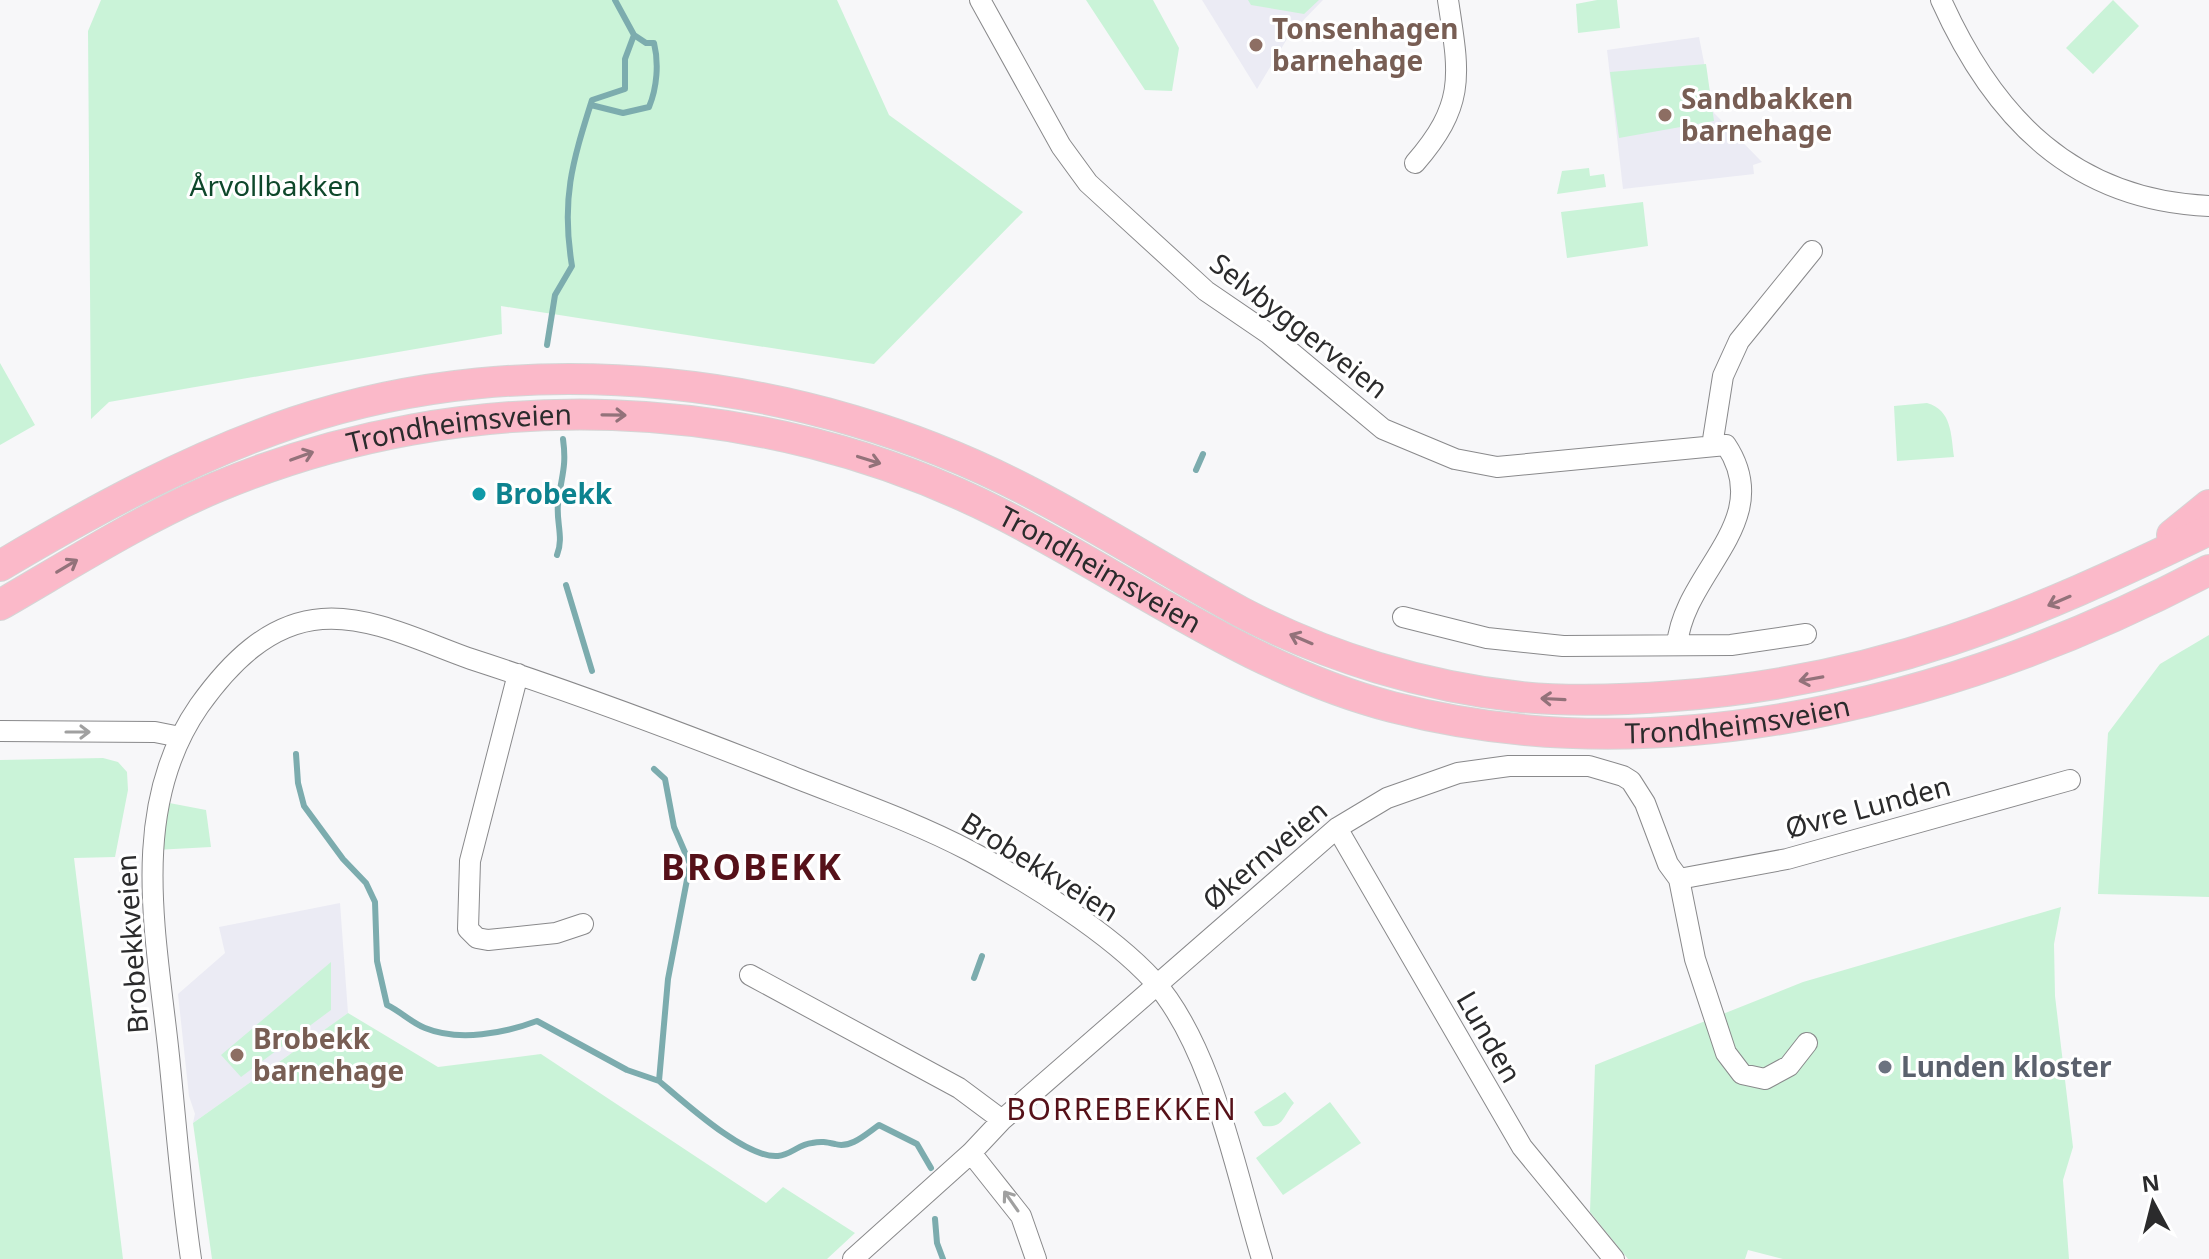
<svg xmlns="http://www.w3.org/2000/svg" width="2209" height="1259" viewBox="0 0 2209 1259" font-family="'Noto Sans',sans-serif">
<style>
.built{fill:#ebebf4}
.green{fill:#caf3d8}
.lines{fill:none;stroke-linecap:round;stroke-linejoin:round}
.stream{stroke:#7cacae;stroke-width:6}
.minor-casing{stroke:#89898b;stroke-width:22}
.highway-casing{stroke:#d5d5d5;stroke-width:32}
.minor{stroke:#fff;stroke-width:20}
.highway{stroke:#fbb9c9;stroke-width:30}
.oneway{stroke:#93727a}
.oneway2{stroke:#a0a0a0}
.education-dot{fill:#8d6e63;stroke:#fff;stroke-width:3}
.culture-dot{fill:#0f9aa8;stroke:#fff;stroke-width:3}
.worship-dot{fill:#6b7280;stroke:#fff;stroke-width:3}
.labels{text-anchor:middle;stroke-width:6;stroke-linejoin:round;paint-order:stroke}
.education-label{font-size:28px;font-weight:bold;fill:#785e54;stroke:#fff;text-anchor:start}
.park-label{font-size:28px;fill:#0e482b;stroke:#fff}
.street-label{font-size:28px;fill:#2b2b2c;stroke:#fff}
.culture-label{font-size:28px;font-weight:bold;fill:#0d838f;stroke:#fff;text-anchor:start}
.worship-label{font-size:28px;font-weight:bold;fill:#5b616d;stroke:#fff;text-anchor:start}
.neighbourhood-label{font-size:30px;letter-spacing:2px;fill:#561119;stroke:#fff}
.district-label{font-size:36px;font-weight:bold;letter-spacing:2px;fill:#561119;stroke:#fff}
</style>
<rect width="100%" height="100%" fill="#f7f7f9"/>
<path class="built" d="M 1202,0 L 1323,0 L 1290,34 L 1257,89 Z
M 1699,37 L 1714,113 L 1762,162 L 1753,165 L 1754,174 L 1623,189 L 1607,50 Z
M 340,903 L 348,1013 L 193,1123 L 195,1114 L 189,1096 L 178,994 L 225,953 L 219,927 Z"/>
<path class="green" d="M 101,0 L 837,0 L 889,115 L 1023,212 L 874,364 L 501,306 L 502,334 L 109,402 L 91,419 L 88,31 Z
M 1086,0 L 1153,0 L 1179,48 L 1172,91 L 1145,90 Z
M 1248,0 L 1319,0 L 1304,14 L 1251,5 Z
M 1597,0 L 1617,0 L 1620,28 L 1578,33 L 1576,4 Z
M 2113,0 L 2139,26 L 2093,74 L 2066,48 Z
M 1706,64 L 1714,121 L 1619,138 L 1610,72 Z
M 1589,168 L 1590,176 L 1604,174 L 1606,187 L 1557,194 L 1562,171 Z
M 1643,202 L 1648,246 L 1567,258 L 1561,212 Z
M 0,363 L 35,425 L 0,445 Z
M 1927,403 C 1952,410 1951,435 1954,457 L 1897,461 L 1894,406 Z
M 2209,635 L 2209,897 L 2098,894 L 2108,733 L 2160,664 Z
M 103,758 L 118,762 L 127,772 L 128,790 L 115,857 L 74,858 L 123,1259 L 0,1259 L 0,760 Z
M 164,802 L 206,810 L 211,847 L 155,850 Z
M 2061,907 L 2054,944 L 2055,996 L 2073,1147 L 2063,1180 L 2069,1259 L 1783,1259 L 1748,1250 L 1745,1259 L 1628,1259 L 1590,1212 L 1595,1065 L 1803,982 Z
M 331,962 L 331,1010 L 241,1077 L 221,1055 Z
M 348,1013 L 438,1067 L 541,1054 L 766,1203 L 783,1187 L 855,1233 L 827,1259 L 212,1259 L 193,1123 Z
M 1285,1092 L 1294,1103 C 1282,1117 1285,1128 1263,1126 L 1254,1112 Z
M 1330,1102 L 1361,1143 L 1283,1195 L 1256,1158 Z"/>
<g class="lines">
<path class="stream" d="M 591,105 L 623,113 L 649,107 C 657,88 659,63 654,43 L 646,43 L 634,35
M 547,345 L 555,295 L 572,266 C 561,200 572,163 592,100 L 625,89 L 625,59 L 634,35 L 615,0
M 1196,470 L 1203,454
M 557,555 C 564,538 556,522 558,504 C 561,476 567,468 563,439
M 566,585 L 592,671
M 296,754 L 298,783 L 304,806 L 343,859 L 366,883 L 375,902 L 377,961 L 387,1005 C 400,1011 412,1023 425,1028 C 459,1042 505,1033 537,1021 L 627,1070 L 659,1081
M 654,769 L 665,779 L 674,827 L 690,864 L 668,979 L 659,1081 C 684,1102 746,1159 778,1156 C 791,1155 799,1144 812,1143 C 821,1141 826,1142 835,1144 C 851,1149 867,1133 879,1125 L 917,1144 L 931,1168
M 974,978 L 982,956
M 935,1219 L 937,1243 L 943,1259"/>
<defs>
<path id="minor" d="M 980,0 L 1061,146 L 1088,183 L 1206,291 L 1269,334 L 1383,429 L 1455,459 L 1497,467 L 1726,445 C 1777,522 1684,571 1677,645
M 1941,0 C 1994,118 2073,200 2209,206
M 1415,163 C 1467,103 1459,74 1448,0
M 1712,446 L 1723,376 L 1739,341 L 1812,251
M 1403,617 L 1487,638 L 1563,646 L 1731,645 L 1806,634
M 518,674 L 470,861 L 468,929 L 477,938 L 488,940 L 556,933 L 583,924
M 0,731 L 155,732 L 180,737
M 1337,828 L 1522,1147 L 1614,1259
M 1679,879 L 1787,859 L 2070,780
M 750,975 L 959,1088 L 1002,1120
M 971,1153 L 1021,1216 L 1036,1259
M 191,1259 C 181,1192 176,1123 169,1056 C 157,939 127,810 199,706 C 229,664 268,623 322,619 C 371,615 425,643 471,659 C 579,694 685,734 791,776 C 851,800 913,821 970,851 C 1027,881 1110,933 1153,980 C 1213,1047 1236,1174 1262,1259
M 853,1259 L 971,1153 L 1002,1120 L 1337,828 L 1387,798 L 1458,773 L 1509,766 L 1589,766 L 1623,776 L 1631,781 L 1645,803 L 1668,864 L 1679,879 L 1695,959 L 1726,1053 L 1742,1074 L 1765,1079 L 1789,1066 L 1807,1043"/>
<g id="highway">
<path d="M 2172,535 L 2209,505"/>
<path d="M 0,566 C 94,510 191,457 295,422 C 530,343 809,377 1026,490 C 1100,528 1169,573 1241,612 C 1327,657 1425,687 1521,697 C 1572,702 1623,700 1674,696 C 1879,681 2027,618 2209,530"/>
<path id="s1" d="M 0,605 C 71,564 141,519 217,487 C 467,382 761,391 1003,515 C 1132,581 1250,670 1392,707 C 1666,778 1964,699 2209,570"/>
</g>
</defs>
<use href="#minor" class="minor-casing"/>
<use href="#highway" class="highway-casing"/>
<use href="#minor" class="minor"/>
<use href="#highway" class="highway"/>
</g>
<defs><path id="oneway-shaft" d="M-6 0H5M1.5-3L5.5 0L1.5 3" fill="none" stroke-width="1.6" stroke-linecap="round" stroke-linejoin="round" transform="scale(2)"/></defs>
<g class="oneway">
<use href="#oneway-shaft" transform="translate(614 415) rotate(1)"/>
<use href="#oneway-shaft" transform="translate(302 456) rotate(-20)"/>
<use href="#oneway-shaft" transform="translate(869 460) rotate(17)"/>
<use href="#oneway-shaft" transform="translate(67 566) rotate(-31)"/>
<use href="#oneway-shaft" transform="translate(2059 601) rotate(157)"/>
<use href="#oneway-shaft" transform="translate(1301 639) rotate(-157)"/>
<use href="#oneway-shaft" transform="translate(1811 679) rotate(170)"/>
<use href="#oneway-shaft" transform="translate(1553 699) rotate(-177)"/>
</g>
<g class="oneway2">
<use href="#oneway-shaft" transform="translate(78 732)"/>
<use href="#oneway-shaft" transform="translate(1011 1201) rotate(-125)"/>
</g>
<g class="education-dot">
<circle cx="1256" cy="45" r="8"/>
<circle cx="1665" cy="115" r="8"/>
<circle cx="237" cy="1055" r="8"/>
</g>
<circle class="culture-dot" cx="479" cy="494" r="8"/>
<circle class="worship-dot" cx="1885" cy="1067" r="8"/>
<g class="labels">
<g class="education-label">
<text x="1272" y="39">Tonsenhagen<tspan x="1272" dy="32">barnehage</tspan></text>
<text x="1681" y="109">Sandbakken<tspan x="1681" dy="32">barnehage</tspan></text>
<text x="253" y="1049">Brobekk<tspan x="253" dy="32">barnehage</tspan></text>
</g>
<g class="park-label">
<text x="275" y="196">Årvollbakken</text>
</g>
<g class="street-label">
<text transform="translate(1299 326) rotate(38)" y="10">Selvbyggerveien</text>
<text dy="10" stroke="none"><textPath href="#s1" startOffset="498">Trondheimsveien</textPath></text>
<text dy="10" stroke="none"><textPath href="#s1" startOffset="1170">Trondheimsveien</textPath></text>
<text dy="10" stroke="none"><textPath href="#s1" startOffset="1842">Trondheimsveien</textPath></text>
<text transform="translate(1868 807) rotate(-15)" y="10">Øvre Lunden</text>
<text transform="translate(1265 855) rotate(-40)" y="10">Økernveien</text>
<text transform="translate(1040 867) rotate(32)" y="10">Brobekkveien</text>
<text transform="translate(132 944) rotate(-94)" y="10">Brobekkveien</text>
<text transform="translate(1489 1037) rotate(60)" y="10">Lunden</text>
</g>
<g class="culture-label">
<text x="495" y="504">Brobekk</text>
</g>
<g class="worship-label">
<text x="1901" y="1077">Lunden kloster</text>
</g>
<g class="neighbourhood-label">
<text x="1122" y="1120">BORREBEKKEN</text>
</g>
<g class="district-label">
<text x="752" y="880">BROBEKK</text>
</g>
</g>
<g transform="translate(2153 1203) rotate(353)" stroke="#ffffff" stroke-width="6" paint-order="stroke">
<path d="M0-6L14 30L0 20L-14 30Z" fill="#2b2b2c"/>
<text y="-12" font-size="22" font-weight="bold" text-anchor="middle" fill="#2b2b2c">N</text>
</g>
</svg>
